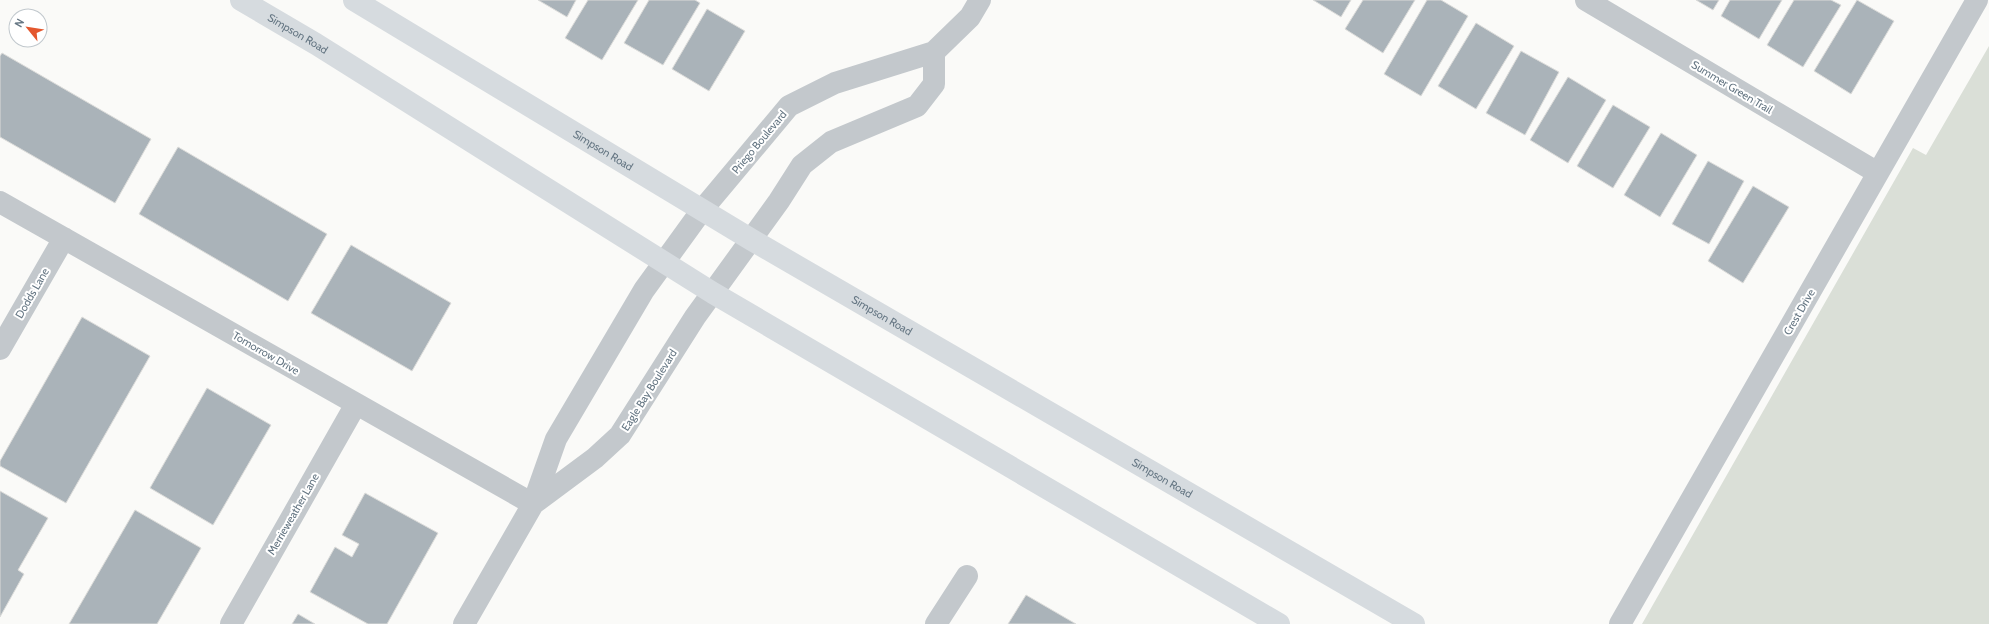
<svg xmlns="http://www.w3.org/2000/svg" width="1989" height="624" viewBox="0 0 1989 624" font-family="Cabin,sans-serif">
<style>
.green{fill:#dadfd7}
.building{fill:#aab3b9;stroke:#dcdcda}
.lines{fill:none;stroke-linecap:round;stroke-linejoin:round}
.minor{stroke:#c3c8cc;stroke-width:22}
.major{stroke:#d6dbdf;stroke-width:22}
.labels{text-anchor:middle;stroke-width:4;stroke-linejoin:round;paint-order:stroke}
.street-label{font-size:11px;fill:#657683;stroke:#fff}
</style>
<rect width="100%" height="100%" fill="#fafaf8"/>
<path class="green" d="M 1989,46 L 1989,624 L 1642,624 L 1913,148 L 1926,155 Z"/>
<path class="building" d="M 538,0 L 576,0 L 567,17 Z
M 588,0 L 638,0 L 602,60 L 565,38 Z
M 649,0 L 695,0 L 700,3 L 663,65 L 624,43 Z
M 1313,0 L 1351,0 L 1341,17 Z
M 1363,0 L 1415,0 L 1383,53 L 1345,29 Z
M 1427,0 L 1441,0 L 1468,16 L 1421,96 L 1384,74 Z
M 1696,0 L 1719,0 L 1713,10 Z
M 1730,0 L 1782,0 L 1759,39 L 1721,16 Z
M 1794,0 L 1831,0 L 1841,5 L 1803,67 L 1767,45 Z
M 1857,0 L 1894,21 L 1851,94 L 1814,71 Z
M 707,9 L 745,31 L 709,91 L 672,69 Z
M 1476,23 L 1514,46 L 1476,109 L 1438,86 Z
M 1521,51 L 1559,72 L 1525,135 L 1486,113 Z
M 2,53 L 151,139 L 115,203 L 0,137 L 0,56 Z
M 1568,77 L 1606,100 L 1568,163 L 1530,140 Z
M 1613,105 L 1650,127 L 1613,188 L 1577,166 Z
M 1661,133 L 1697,155 L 1660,217 L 1624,195 Z
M 178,147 L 327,234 L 288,301 L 139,214 Z
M 1708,161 L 1744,181 L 1709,244 L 1672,224 Z
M 1753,186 L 1789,207 L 1743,283 L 1708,261 Z
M 351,245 L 451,303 L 412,371 L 311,313 Z
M 82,317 L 150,356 L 66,503 L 0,466 L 0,461 Z
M 207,388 L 271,425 L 213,525 L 150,488 Z
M 0,491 L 48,518 L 18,570 L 24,574 L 0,617 Z
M 365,493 L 438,533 L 387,624 L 368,624 L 310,592 L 335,547 L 352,557 L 359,544 L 342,535 Z
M 135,510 L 201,548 L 157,624 L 69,624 Z
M 1026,595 L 1076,624 L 1008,624 Z
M 298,614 L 315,624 L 292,624 Z"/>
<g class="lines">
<path class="minor" d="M 1586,0 L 1878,173
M 0,202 L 533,504
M 0,349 L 64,238
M 533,504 L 595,458 L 620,435 L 695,317 L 779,201 L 802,165 L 831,142 L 917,106 L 934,84 L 934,52
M 231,624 L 356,404
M 464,624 L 533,504 L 556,439 L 644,290 L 702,210 L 789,106 L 835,83 L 934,52 L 970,17 L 980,0
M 936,624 L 967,576
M 1620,624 L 1977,0"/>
<g class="major">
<path id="s1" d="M 241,0 L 316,44 L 713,293 L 1279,624"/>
<path id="s2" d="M 354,0 L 752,240 L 1414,624"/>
</g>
</g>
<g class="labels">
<g class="street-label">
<text dy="4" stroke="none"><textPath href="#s1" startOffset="66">Simpson Road</textPath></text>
<text transform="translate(1732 87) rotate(31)" y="4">Summer Green Trail</text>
<text transform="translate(759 142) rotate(-50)" y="4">Priego Boulevard</text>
<text dy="4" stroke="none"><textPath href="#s2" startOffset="291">Simpson Road</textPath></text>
<text transform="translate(32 293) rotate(-60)" y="4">Dodds Lane</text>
<text transform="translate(1799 312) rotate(-60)" y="4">Crest Drive</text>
<text dy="4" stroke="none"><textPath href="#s2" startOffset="615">Simpson Road</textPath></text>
<text transform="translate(266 353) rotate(30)" y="4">Tomorrow Drive</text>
<text transform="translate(649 390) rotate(-58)" y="4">Eagle Bay Boulevard</text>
<text dy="4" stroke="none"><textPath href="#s2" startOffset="939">Simpson Road</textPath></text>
<text transform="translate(293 514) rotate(-60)" y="4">Merrieweather Lane</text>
</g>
</g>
<g transform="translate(28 28) rotate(300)"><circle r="19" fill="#ffffff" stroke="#c1c8cd"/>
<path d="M0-3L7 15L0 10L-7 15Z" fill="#e4572e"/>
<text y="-6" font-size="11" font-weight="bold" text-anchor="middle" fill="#657683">N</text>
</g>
</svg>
